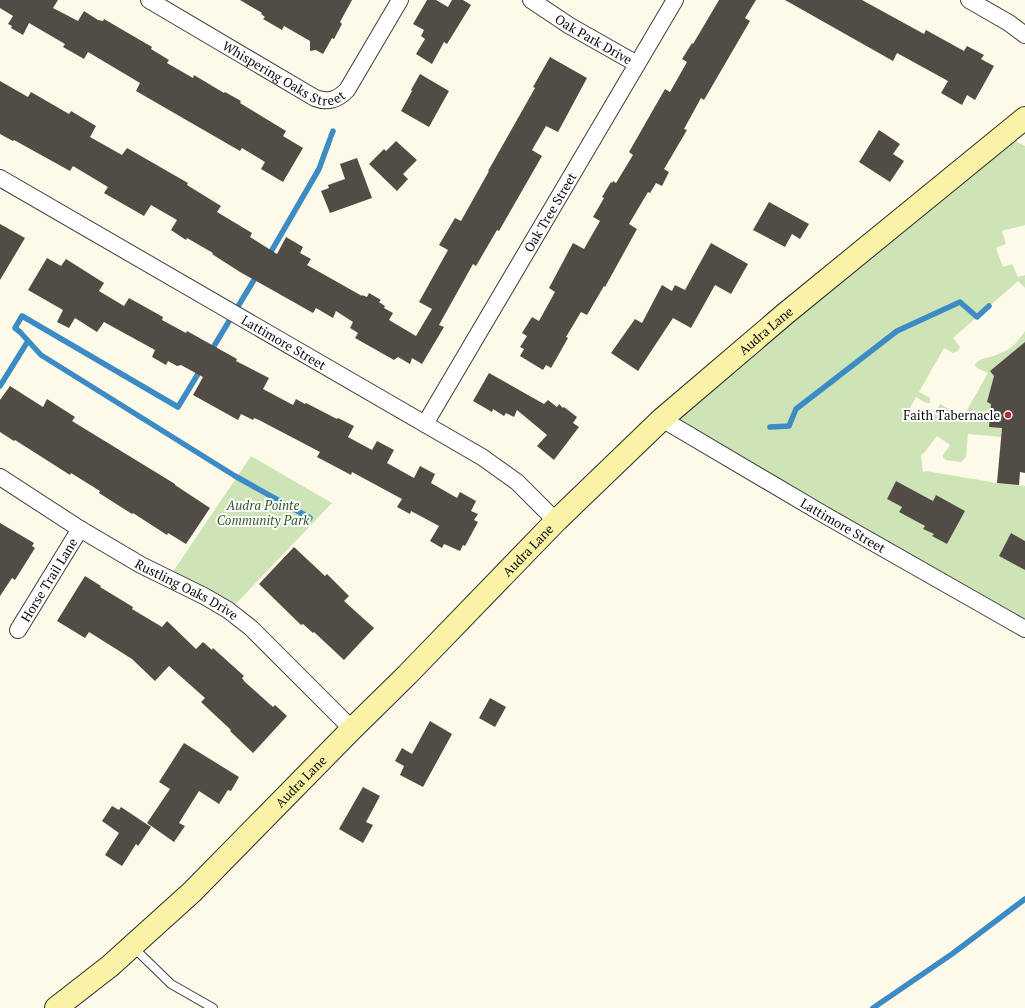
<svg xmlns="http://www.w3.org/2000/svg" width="1025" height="1008" viewBox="0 0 1025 1008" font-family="'PT Serif',serif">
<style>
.green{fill:#cde5b6;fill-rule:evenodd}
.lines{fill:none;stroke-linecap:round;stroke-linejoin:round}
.stream{stroke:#3c8bc4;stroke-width:5.5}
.building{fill:#524c47}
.lane-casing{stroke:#3d3d3d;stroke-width:10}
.street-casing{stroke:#3d3d3d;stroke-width:18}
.secondary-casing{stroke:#2c2c2c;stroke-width:24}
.lane{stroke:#fff;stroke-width:8}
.street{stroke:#fff;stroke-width:16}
.secondary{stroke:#faf3a7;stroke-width:22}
.poi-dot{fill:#b12c2f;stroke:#fff;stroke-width:1.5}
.labels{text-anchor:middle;stroke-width:4;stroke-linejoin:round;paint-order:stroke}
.street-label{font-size:13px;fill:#0a0a0a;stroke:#fff}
.poi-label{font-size:13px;fill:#0a0a0a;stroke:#fff;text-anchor:end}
.park-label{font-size:13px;font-style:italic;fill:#2b5d20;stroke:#fff}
</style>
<rect width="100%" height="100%" fill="#fefae9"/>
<path class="green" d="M 1005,135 L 1025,146 L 1025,225 L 1002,231 L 1006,244 L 996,248 L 1003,267 L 1012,264 L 1018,277 L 1025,275 L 1025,288 L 1018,281 L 953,338 L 960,347 L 958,351 L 953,353 L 944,348 L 919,392 L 930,398 L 930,403 L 926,403 L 916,397 L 909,410 L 930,422 L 940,404 L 963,417 L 988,373 L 977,368 L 975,365 L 976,363 C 980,359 985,358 990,357 C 1007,351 1015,347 1025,331 L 1025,342 L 990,371 L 994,376 L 991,404 L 1002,428 L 1001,437 L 968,434 L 966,457 L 961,462 L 946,460 L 943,458 L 943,455 L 950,445 L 937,436 L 924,453 L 921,455 L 923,472 L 926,471 L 997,483 L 1025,486 L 1025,541 L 1011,533 L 999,556 L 1025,570 L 1025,629 L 662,419 ZM 896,481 L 933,501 L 936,495 L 965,511 L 947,544 L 933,536 L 934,534 L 923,529 L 925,526 L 899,512 L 902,507 L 887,499 Z
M 251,456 L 332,503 L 229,611 L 168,579 Z"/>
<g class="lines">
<path class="stream" d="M 331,136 L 333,131
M 268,257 L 319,169 L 330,139
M 211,351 L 257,275
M 201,369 L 178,407 L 22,316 L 15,328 L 20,332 L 41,355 L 235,476 L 310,518
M 0,386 L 28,341
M 770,427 L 789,426 L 796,409 L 897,331 L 960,302 L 977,317 L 989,306
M 873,1008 L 952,954 L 1025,899"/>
</g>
<path class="building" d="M 0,0 L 58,0 L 53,8 L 78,21 L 84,11 L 98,20 L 103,21 L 104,19 L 152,47 L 151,49 L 169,60 L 167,63 L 193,78 L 194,75 L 224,93 L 225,92 L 241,101 L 240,103 L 286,131 L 283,136 L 303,148 L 283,182 L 261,169 L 265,162 L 242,148 L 240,151 L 136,91 L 140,83 L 88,52 L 84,59 L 63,47 L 65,44 L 29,23 L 23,35 L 11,28 L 12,26 L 8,24 L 13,16 L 0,8 Z
M 240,0 L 352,0 L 340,22 L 342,24 L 334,39 L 332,38 L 323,54 L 316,50 L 310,51 L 310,41 L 284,26 L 282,30 L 263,19 L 265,17 L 261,14 L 262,13 Z
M 427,0 L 436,0 L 448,7 L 452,0 L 463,0 L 471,5 L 447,44 L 444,42 L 432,64 L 416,54 L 425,39 L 421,36 L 424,30 L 413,24 Z
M 719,0 L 756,0 L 745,18 L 750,21 L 704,100 L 701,98 L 684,129 L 687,130 L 664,169 L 669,172 L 662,186 L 656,183 L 650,193 L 648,192 L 629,224 L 637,229 L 605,287 L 604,286 L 587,315 L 581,312 L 566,337 L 568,338 L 551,368 L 546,365 L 543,370 L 520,356 L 524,349 L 520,347 L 527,336 L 522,333 L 532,317 L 539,321 L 555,292 L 549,288 L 573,243 L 584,249 L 600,221 L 593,217 L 604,198 L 602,197 L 611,182 L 612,183 L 613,181 L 616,183 L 633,155 L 629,152 L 665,89 L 670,92 L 687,62 L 682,59 L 692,43 L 693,44 Z
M 785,0 L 862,0 L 924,34 L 926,30 L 964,51 L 967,46 L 984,55 L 981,59 L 994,66 L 975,100 L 967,95 L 962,105 L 941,93 L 948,81 L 897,53 L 893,61 Z
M 550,57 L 587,78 L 558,132 L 546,126 L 532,150 L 542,156 L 499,231 L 497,230 L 476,266 L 473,264 L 439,325 L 444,327 L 422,364 L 412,358 L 410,364 L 398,357 L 394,360 L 355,338 L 358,333 L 350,328 L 353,322 L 336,311 L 333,318 L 316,308 L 313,313 L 240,272 L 212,254 L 213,253 L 187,238 L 186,240 L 171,230 L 177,220 L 151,205 L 144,216 L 104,193 L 108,187 L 73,166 L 70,171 L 14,140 L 13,141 L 0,134 L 0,81 L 28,97 L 31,92 L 69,114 L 71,111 L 96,126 L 90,137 L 122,155 L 127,148 L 188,183 L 187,185 L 221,206 L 217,212 L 252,233 L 250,237 L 277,254 L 286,237 L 303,247 L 300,253 L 311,259 L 307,265 L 362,296 L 362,295 L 367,297 L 369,293 L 381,300 L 379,302 L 385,306 L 384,308 L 393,313 L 389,320 L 416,336 L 432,309 L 419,302 L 448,250 L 439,245 L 455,218 L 461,221 L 489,171 L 488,171 L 535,88 L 533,87 Z
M 420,74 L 449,91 L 429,127 L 401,111 L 412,91 L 411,90 Z
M 879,130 L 900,144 L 893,154 L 904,161 L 890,182 L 859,162 Z
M 396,141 L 417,160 L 403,174 L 408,179 L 397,191 L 369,164 L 384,149 L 386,151 Z
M 357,158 L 372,198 L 330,213 L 321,191 L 329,188 L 328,185 L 345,179 L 340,164 Z
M 769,202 L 809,224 L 800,239 L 792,234 L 785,247 L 753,230 Z
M 0,224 L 25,238 L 0,280 Z
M 711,243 L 748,264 L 731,294 L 715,285 L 691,328 L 673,318 L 638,371 L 611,353 L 635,319 L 642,323 L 662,285 L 672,291 L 675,285 L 685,290 Z
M 47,258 L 61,266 L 66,259 L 104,283 L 99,291 L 124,306 L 129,298 L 163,317 L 162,320 L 186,333 L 187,331 L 237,359 L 236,361 L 269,378 L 263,389 L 293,405 L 296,399 L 305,404 L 306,403 L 337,419 L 338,418 L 354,426 L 348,437 L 372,450 L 377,441 L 394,450 L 387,463 L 414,478 L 420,466 L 435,474 L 431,483 L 457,498 L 460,492 L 476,501 L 471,511 L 478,514 L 474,520 L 478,522 L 465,546 L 463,545 L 460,551 L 444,544 L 442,548 L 430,541 L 439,526 L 411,511 L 410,514 L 397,507 L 402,499 L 352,472 L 351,475 L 317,457 L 320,452 L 259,420 L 254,418 L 253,420 L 241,414 L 238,420 L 193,395 L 203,377 L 181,365 L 177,366 L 168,361 L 166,365 L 152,357 L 155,350 L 104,322 L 97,332 L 75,318 L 69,328 L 57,322 L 63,310 L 28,290 Z
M 1025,342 L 1025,473 L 1020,472 L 1019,485 L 997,483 L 1002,428 L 989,427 L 991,404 L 987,402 L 994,376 L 990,371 Z
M 489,373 L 544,404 L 548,400 L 557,407 L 559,404 L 563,408 L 564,407 L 577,417 L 573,423 L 579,427 L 554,460 L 537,446 L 547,435 L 517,410 L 514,417 L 506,413 L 504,416 L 493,409 L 492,412 L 473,401 Z
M 10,386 L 43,407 L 47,399 L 75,417 L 72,421 L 175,484 L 175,485 L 210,508 L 186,544 L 168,533 L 167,535 L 133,513 L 132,514 L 99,493 L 100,491 L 71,473 L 70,475 L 15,440 L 14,441 L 0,432 L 0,400 Z
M 896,481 L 933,501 L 936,495 L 965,511 L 947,544 L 932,536 L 934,534 L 923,529 L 925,526 L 899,512 L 902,507 L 887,499 Z
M 0,523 L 34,543 L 32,546 L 35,548 L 15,580 L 12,578 L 0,596 Z
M 1011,533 L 1025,541 L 1025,570 L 999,556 Z
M 294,547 L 325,576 L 327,574 L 349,596 L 344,601 L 374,628 L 344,660 L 314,632 L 313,633 L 303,624 L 301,625 L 259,584 Z
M 85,576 L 101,586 L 100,587 L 133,607 L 132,609 L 162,627 L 167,621 L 196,649 L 203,642 L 212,650 L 213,648 L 244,676 L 242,678 L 245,682 L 273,707 L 275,705 L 287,716 L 253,753 L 230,731 L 231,730 L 201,702 L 205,698 L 169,666 L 155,681 L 132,659 L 89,632 L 85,638 L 57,621 Z
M 490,698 L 506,707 L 495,727 L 479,718 Z
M 430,721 L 452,734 L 423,787 L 400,775 L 404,766 L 395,761 L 402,748 L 412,754 Z
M 184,743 L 239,777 L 231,791 L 228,790 L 219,804 L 199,791 L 179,823 L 185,826 L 174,842 L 147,823 L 170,789 L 159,782 Z
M 363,787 L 380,796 L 366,822 L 373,825 L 363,843 L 339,829 Z
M 112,806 L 119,810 L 121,807 L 151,827 L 138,846 L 136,844 L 122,866 L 105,855 L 119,833 L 102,821 Z"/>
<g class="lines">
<defs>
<path id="lane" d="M 133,947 L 171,984 L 213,1008"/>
<g id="street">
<path id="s1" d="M 149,0 L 315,98 C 328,103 337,100 347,90 L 400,0"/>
<path id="s2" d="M 531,0 L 570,26 L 637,64"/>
<path d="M 969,0 L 1009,23 L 1025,35"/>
<path id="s3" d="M 0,178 L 482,457 L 517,482 L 556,521"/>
<path id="s4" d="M 662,419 L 823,514 L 1025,629"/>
<path id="s5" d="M 425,424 L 675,0"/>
<path id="s6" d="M 0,477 L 80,529 L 141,565 L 204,596 L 228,610 L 251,628 L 352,729"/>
<path id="s7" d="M 18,630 L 80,529"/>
</g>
<g id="secondary">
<path id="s8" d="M 56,1008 L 110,966 L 192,892 L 352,729 L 407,675 L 556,521 L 662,419 L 785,314 L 1025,118"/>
</g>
</defs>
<use href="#lane" class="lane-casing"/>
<use href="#street" class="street-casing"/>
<use href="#secondary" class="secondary-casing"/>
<use href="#lane" class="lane"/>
<use href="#street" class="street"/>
<use href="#secondary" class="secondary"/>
</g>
<circle class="poi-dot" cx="1008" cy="415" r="4"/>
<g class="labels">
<g class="street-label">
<text dy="5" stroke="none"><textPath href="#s2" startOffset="74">Oak Park Drive</textPath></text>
<text dy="5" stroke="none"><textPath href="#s1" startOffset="155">Whispering Oaks Street</textPath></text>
<text dy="5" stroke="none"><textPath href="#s5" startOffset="246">Oak Tree Street</textPath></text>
<text dy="5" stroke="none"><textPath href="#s8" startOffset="982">Audra Lane</textPath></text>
<text dy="5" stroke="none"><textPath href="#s3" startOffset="328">Lattimore Street</textPath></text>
<text dy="5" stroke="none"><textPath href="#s4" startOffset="210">Lattimore Street</textPath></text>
<text dy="5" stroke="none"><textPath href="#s8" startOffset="658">Audra Lane</textPath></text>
<text dy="5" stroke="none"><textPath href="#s7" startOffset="59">Horse Trail Lane</textPath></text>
<text dy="5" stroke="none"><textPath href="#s6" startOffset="218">Rustling Oaks Drive</textPath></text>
<text dy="5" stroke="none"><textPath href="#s8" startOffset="334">Audra Lane</textPath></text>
</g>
<g class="poi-label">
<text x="1000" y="420">Faith Tabernacle</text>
</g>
<g class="park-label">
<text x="263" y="510">Audra Pointe<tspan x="263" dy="15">Community Park</tspan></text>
</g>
</g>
</svg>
